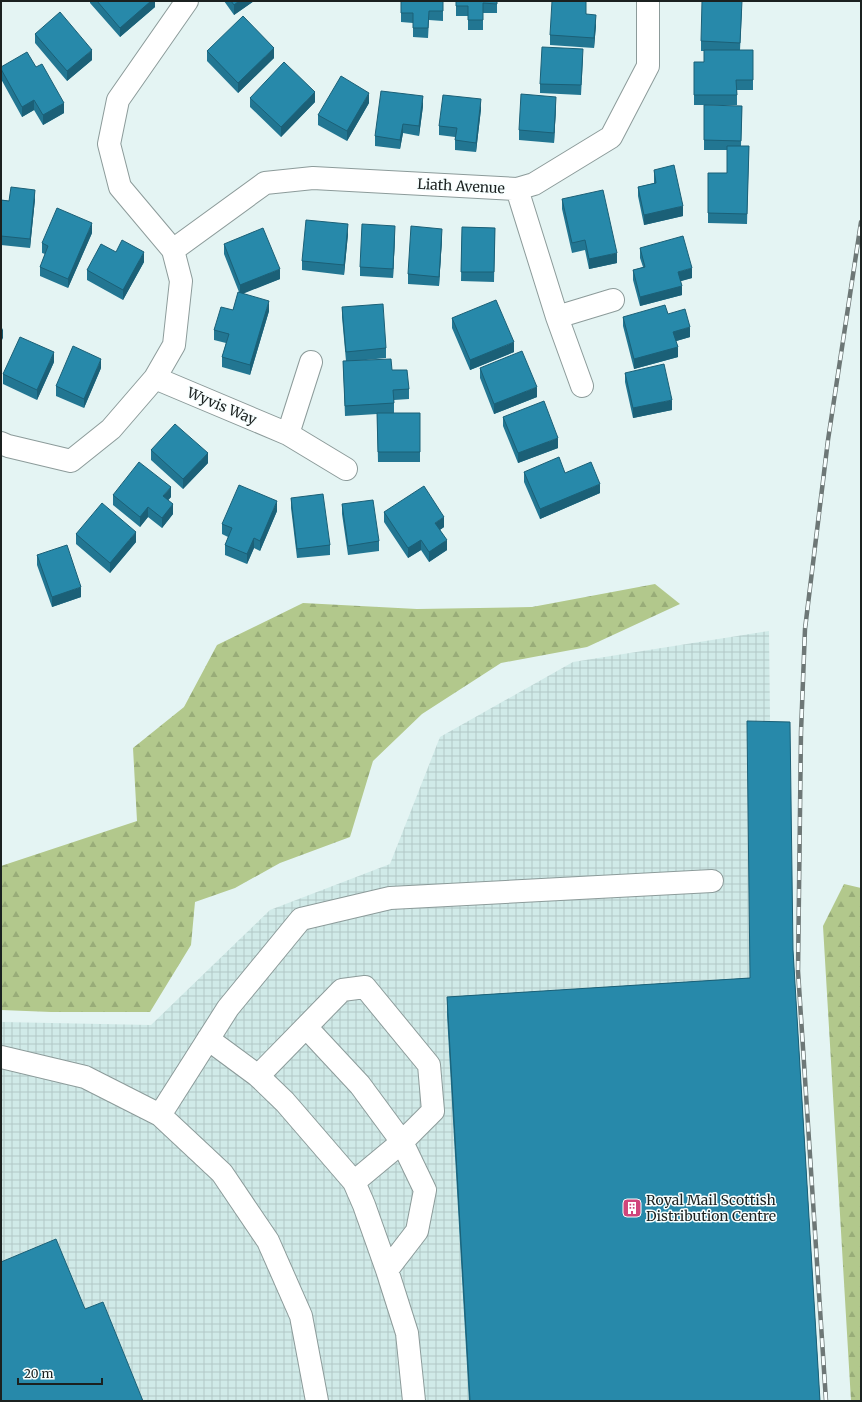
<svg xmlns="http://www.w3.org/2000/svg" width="862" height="1402" viewBox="0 0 862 1402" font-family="Merriweather,serif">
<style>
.industrial{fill:url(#industrial-grid)}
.forest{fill:url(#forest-firs)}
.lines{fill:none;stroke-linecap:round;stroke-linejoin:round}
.minor-casing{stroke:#8c9b9a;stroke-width:24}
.minor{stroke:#fff;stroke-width:22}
.rail-casing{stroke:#6d7776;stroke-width:4.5}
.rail{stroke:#f8ffff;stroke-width:3;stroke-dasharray:9;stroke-linecap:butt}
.wall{fill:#227692}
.shaded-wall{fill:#1b6077}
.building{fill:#2789aa;stroke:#1b6077}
.labels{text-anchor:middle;stroke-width:3;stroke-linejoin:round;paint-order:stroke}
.street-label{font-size:14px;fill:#1b2120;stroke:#f8ffff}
.poi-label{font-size:14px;fill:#1b2120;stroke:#f8ffff;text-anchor:start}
</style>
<defs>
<pattern id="industrial-grid" width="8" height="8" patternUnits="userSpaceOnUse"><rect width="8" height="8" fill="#d0eae8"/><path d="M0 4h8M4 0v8" fill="none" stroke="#b2c8c7"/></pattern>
<pattern id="forest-firs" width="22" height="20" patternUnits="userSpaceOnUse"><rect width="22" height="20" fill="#b2c88c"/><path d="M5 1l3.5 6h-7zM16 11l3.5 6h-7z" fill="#98ac78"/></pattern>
</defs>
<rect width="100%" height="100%" fill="#e4f4f3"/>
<path class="industrial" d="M 769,631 L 773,977 L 811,1401 L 1,1401 L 1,1022 L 151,1025 L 270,910 L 390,864 L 440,737 L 573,662 Z"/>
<path class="forest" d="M 655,584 L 680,604 L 587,647 L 501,663 L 422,714 L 373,761 L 350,837 L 280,863 L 235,888 L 195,902 L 191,945 L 150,1012 L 51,1012 L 1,1010 L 1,866 L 137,821 L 133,748 L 184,707 L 217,645 L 303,603 L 417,609 L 532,607 Z
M 844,884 L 861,888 L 861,1401 L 851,1401 L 823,926 Z"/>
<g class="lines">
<defs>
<path id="minor" d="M 517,189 L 557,317 L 582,386
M 173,250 L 265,183 L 313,178 L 517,189 L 534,184 L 611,137 L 648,66 L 648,1
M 557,317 L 613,300
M 155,378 L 288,434 L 346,469
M 288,434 L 311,362
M 1,443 L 8,446 L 71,461 L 111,429 L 155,378 L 174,345 L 181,281 L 173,250 L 120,187 L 109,144 L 118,100 L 187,1
M 306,1027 L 360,1085 L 402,1142 L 354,1182
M 208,1039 L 258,1076 L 285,1102 L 354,1182 L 364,1205 L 387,1270 L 407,1333 L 414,1401
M 1,1057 L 85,1077 L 160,1115 L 222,1173 L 268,1241 L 301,1316 L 317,1401
M 258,1076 L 342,990 L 365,987 L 429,1065 L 433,1111 L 402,1142 L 425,1190 L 417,1231 L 387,1270
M 160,1115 L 228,1008 L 301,919 L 390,898 L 712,881"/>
</defs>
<use href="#minor" class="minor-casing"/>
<use href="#minor" class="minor"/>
<defs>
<path id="rail" d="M 826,1401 L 798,971 L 801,732 L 805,629 L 828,440 L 861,222"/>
</defs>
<use href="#rail" class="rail-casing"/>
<use href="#rail" class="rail"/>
</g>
<path class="wall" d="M 90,1 L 155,1 L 155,7 L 120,37 L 90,3 Z
M 224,1 L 254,1 L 234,15 Z
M 401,1 L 443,1 L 443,21 L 429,20 L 428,38 L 413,37 L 413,23 L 401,22 Z
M 456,1 L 497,1 L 497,13 L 483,13 L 483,30 L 468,30 L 468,16 L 456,16 Z
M 742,9 L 740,50 L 753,50 L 753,90 L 737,90 L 737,105 L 694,105 L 694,62 L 704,62 L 704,51 L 701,51 L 701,41 Z
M 586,14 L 596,25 L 594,48 L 550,45 L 550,35 Z
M 35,34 L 92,60 L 67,81 L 35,43 Z
M 207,51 L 274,58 L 238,93 L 207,61 Z
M 583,58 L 581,95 L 540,93 L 540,84 Z
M 1,67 L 36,67 L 64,113 L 43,125 L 34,110 L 22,117 L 1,79 Z
M 250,98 L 315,102 L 281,137 L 250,107 Z
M 369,103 L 347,141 L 318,125 L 318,115 Z
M 423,106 L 419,136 L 403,133 L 400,149 L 375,146 L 375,136 Z
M 742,106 L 741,146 L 749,146 L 747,224 L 708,223 L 708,173 L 727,173 L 727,150 L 704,150 L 704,140 Z
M 556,107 L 554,143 L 519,140 L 519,130 Z
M 481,109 L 476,152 L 455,150 L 455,137 L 439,135 L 439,126 Z
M 654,170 L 683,216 L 644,225 L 638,196 L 638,187 L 654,183 Z
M 35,199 L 30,248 L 1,245 L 1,200 L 9,201 Z
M 562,199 L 617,263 L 589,269 L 585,250 L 572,253 L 562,209 Z
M 462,227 L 495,228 L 494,282 L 461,281 Z
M 92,233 L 68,288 L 40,276 L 40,267 L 45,254 L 42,253 L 42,243 Z
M 348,234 L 344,275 L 302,270 L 302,261 Z
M 395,236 L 393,278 L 360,276 L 360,267 Z
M 442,239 L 439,286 L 408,284 L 408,274 Z
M 224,244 L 280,279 L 243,293 L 269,311 L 250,375 L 222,367 L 222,357 L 226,343 L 214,340 L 214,330 L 233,310 L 239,292 L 224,254 Z
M 640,248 L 692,278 L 680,281 L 682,295 L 640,306 L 633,280 L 633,270 L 643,267 L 640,258 Z
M 116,252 L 144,262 L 123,300 L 87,280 L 87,270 Z
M 342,307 L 386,348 L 386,358 L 356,361 L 392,370 L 409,389 L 409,399 L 394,400 L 394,413 L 420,413 L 420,462 L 378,462 L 377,414 L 345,416 L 343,361 L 346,361 L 342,317 Z
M 668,314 L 690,337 L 676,341 L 678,357 L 634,369 L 623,326 L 623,317 Z
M 452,318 L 514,352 L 470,370 L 452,328 Z
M 54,362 L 37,400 L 3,384 L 3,374 Z
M 101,368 L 84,408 L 56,396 L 56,386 Z
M 480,368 L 537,397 L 494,414 L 480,378 Z
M 625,373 L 672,410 L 633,418 L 625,382 Z
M 503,417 L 558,448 L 518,463 L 503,426 Z
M 151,450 L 208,463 L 183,489 L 151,460 Z
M 524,472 L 565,473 L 600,493 L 540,519 L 524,482 Z
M 113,495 L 171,497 L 168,500 L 173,514 L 162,528 L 148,517 L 140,527 L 113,505 Z
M 291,498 L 330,545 L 330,555 L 297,558 L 291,508 Z
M 342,504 L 379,541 L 379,551 L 348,555 L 342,514 Z
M 277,511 L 260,551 L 254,548 L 247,564 L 225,555 L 225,545 L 228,537 L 222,534 L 222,524 Z
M 384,512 L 444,527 L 440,530 L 447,550 L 429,562 L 421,550 L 408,558 L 384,522 Z
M 76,534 L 136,542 L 110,573 L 76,544 Z
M 37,555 L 81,597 L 52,607 L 37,565 Z
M 793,950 L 820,1401 L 469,1401 L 447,1015 L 447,997 L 750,978 Z"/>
<path class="shaded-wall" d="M 151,1 L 155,1 L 155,7 L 120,37 L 120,28 Z
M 239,1 L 254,1 L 234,15 L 234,5 Z
M 596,15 L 596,25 L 594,48 L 594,38 Z
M 274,48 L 274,58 L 238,93 L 238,83 Z
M 92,50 L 92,60 L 67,81 L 67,71 Z
M 315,92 L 315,102 L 281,137 L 281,127 Z
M 369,93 L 369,103 L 347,141 L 347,131 Z
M 423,96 L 423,106 L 419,136 L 419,126 Z
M 556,97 L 556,107 L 554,143 L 554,133 Z
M 481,99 L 481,109 L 476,152 L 476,143 Z
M 34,100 L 34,110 L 22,117 L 22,107 Z
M 64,103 L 64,113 L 43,125 L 43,115 Z
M 403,124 L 403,133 L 400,149 L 400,140 Z
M 35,190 L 35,199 L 30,248 L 30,239 Z
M 683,206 L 683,216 L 644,225 L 644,215 Z
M 92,223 L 92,233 L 68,288 L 68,279 Z
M 348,224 L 348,234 L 344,275 L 344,265 Z
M 395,226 L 395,236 L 393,278 L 393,269 Z
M 442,229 L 442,239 L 439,286 L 439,277 Z
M 144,252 L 144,262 L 123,300 L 123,290 Z
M 617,253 L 617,263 L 589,269 L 589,259 Z
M 692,268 L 692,278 L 678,282 L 678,272 Z
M 280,269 L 280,279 L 240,295 L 240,285 Z
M 682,286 L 682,295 L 640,306 L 640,297 Z
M 269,301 L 269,311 L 250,375 L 250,365 Z
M 690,327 L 690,337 L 673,342 L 673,332 Z
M 3,328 L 3,338 L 1,342 L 1,332 Z
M 514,342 L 514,352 L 470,370 L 470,360 Z
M 678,347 L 678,357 L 634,369 L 634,359 Z
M 54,352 L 54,362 L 37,400 L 37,390 Z
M 101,359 L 101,368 L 84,408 L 84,399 Z
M 537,387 L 537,397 L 494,414 L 494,404 Z
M 672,400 L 672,410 L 633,418 L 633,408 Z
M 558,438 L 558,448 L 518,463 L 518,453 Z
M 208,453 L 208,463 L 183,489 L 183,479 Z
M 600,484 L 600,493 L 540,519 L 540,509 Z
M 171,487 L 171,497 L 163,506 L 163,496 Z
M 277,501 L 277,511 L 260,551 L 260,541 Z
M 173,504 L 173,514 L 162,528 L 162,518 Z
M 148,507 L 148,517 L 140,527 L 140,517 Z
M 444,517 L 444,527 L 435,533 L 435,523 Z
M 136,532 L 136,542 L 110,573 L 110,563 Z
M 254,538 L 254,548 L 247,564 L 247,554 Z
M 421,540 L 421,550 L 408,558 L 408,548 Z
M 447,540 L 447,550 L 429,562 L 429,552 Z
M 81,587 L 81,597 L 52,607 L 52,597 Z"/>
<path class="building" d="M 97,1 L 151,1 L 120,28 Z
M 231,1 L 239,1 L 234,5 Z
M 401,1 L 443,1 L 443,11 L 429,11 L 428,28 L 413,28 L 413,13 L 401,13 Z
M 456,1 L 497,1 L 497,4 L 483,3 L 483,20 L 468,20 L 468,6 L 456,6 Z
M 552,1 L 586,1 L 586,14 L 596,15 L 594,38 L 550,35 Z
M 702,1 L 742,1 L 740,43 L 701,41 Z
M 60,12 L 92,50 L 67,71 L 35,34 Z
M 243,16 L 274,48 L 238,83 L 207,51 Z
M 542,47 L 583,49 L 581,85 L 540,84 Z
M 704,50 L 753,50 L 753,80 L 736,80 L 737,95 L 694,95 L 694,62 L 704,62 Z
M 27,52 L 36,67 L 42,64 L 64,103 L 43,115 L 34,100 L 22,107 L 1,69 L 1,67 Z
M 284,62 L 315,92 L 281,127 L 250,98 Z
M 341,76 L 369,93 L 347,131 L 318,115 Z
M 381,91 L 423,96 L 419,126 L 403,124 L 400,140 L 375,136 Z
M 521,94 L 556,97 L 554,133 L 519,130 Z
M 443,95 L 481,99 L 476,143 L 455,140 L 457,128 L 439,126 Z
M 704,105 L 742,106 L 741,141 L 704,140 Z
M 727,146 L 749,146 L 747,214 L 708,213 L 708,173 L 727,173 Z
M 674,165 L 683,206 L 644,215 L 638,187 L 656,183 L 654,170 Z
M 11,187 L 35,190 L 30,239 L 1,236 L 1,200 L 9,201 Z
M 603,190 L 617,253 L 589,259 L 585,240 L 572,243 L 562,199 Z
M 57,208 L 92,223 L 68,279 L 40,267 L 48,246 L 42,243 Z
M 306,220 L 348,224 L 344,265 L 302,261 Z
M 362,224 L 395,226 L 393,269 L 360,267 Z
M 411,226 L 442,229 L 439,277 L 408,274 Z
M 462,227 L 495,228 L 494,272 L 461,272 Z
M 263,228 L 280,269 L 240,285 L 224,244 Z
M 683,236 L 692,268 L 678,272 L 682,286 L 640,297 L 633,270 L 645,267 L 640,248 Z
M 122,240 L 144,252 L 123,290 L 87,270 L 101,244 L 116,252 Z
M 238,292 L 269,301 L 250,365 L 222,357 L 229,334 L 214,330 L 221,307 L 233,310 Z
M 496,300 L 514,342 L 470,360 L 452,318 Z
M 383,304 L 386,348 L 346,352 L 342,307 Z
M 665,305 L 668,314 L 685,309 L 690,327 L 673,332 L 678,347 L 634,359 L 623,317 Z
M 20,337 L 54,352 L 37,390 L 3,374 Z
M 73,346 L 101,359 L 84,399 L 56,386 Z
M 522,351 L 537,387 L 494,404 L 480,368 Z
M 391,359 L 392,370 L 407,370 L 409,389 L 393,390 L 394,403 L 345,406 L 343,361 Z
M 664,364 L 672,400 L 633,408 L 625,373 Z
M 544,401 L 558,438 L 518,453 L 503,417 Z
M 377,413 L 420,413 L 420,452 L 378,452 Z
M 175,424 L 208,453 L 183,479 L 151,450 Z
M 559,457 L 565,473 L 591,462 L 600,484 L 540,509 L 524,472 Z
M 139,462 L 171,487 L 163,496 L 173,504 L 162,518 L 148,507 L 140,517 L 113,495 Z
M 239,485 L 277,501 L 260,541 L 254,538 L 247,554 L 225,545 L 232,528 L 222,524 Z
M 424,486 L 444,517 L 435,523 L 447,540 L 429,552 L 421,540 L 408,548 L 384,512 Z
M 323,494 L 330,545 L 297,549 L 291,498 Z
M 373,500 L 379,541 L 348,546 L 342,504 Z
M 102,503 L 136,532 L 110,563 L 76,534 Z
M 67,545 L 81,587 L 52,597 L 37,555 Z
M 747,721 L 790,722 L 793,950 L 820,1401 L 470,1401 L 447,997 L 750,978 Z
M 56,1239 L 85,1309 L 103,1302 L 143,1401 L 1,1401 L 1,1262 Z"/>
<defs>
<symbol id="building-square" viewBox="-11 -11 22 22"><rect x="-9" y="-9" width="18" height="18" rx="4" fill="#d0457b" stroke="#f8ffff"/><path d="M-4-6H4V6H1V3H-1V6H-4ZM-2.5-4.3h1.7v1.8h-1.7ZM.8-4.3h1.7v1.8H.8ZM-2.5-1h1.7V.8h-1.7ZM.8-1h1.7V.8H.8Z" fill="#fff"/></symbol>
</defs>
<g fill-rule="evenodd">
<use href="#building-square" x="621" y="1197" width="22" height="22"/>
</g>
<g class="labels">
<g class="street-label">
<text transform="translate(461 186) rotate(3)" y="5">Liath Avenue</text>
<text transform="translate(222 406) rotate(23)" y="5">Wyvis Way</text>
</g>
<g class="poi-label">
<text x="646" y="1205">Royal Mail Scottish<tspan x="646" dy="16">Distribution Centre</tspan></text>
</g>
</g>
<rect width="862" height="1402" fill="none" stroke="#1b2120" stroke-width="4"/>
<path d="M18 1378v6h84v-6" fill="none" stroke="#1b2120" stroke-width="2"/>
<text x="24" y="1378" font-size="12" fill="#1b2120" stroke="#f8ffff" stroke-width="3" paint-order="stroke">20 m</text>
</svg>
